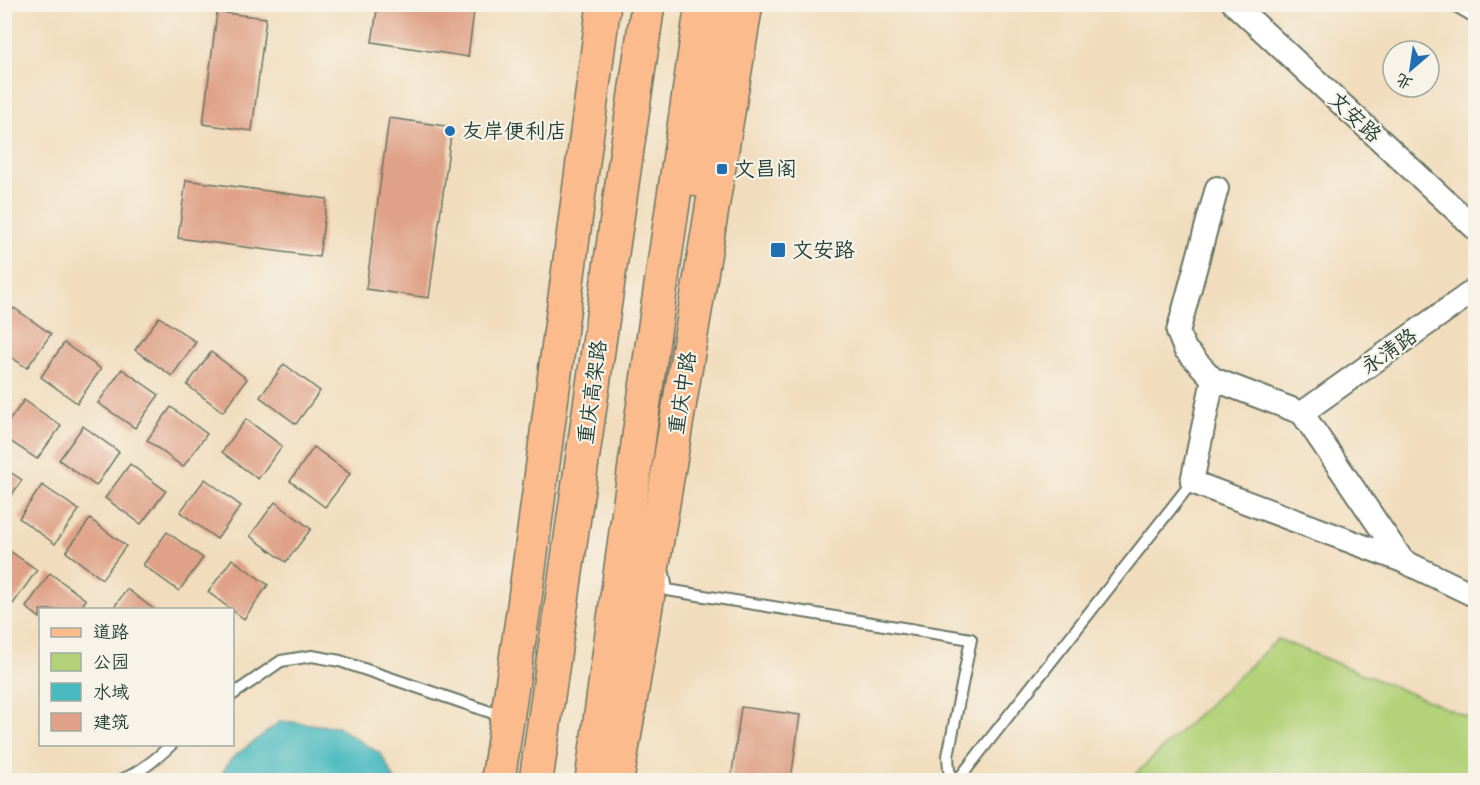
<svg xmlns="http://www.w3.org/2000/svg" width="1480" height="785" viewBox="0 0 1480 785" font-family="Pangolin,'LXGW WenKai TC',sans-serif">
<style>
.green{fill:#b3d279;stroke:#698856;stroke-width:1.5}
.water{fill:#4bbac0;stroke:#357c7a;stroke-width:1.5}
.building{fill:#dfa187}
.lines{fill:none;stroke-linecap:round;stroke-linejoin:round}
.lane-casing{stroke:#687564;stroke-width:14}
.street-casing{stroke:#687564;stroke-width:26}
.primary-casing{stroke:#687564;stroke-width:36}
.highway-casing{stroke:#687564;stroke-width:36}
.lane{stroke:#fff;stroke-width:10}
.street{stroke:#fff;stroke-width:22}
.primary{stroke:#fbbb8c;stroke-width:33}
.highway{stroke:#fbbb8c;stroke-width:33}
.poi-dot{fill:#1f6fb2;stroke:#f7f3e8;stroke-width:2}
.labels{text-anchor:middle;stroke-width:4.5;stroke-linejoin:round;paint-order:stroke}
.street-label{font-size:21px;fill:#1f3d34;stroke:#f7f3e8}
.poi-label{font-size:21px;fill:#1f3d34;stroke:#f7f3e8;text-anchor:start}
</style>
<rect width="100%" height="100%" fill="#f7f3e8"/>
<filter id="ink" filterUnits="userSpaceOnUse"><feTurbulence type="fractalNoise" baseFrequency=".0167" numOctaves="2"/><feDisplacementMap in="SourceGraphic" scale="12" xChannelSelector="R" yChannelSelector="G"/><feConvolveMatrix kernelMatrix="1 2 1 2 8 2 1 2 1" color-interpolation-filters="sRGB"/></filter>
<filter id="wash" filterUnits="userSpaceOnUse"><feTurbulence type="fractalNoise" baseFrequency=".008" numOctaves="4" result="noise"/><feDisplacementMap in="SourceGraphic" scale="24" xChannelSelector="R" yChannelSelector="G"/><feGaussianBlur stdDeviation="1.35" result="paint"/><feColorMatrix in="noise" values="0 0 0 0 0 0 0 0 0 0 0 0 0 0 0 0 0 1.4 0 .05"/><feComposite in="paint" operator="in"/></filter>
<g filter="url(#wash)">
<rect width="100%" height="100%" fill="#f1ddbd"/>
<path class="green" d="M 1278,639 L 1475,720 L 1475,780 L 1129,780 Z"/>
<path class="water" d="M 281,721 L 337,727 L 381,754 L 395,780 L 218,780 L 231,759 Z"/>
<g id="blocks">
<path class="building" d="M 378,4 L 475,4 L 468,57 L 372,42 Z
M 217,12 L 266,18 L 252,131 L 203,124 Z
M 389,118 L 452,127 L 429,298 L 366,289 Z
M 186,180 L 327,199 L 319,257 L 178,238 Z
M 14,308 L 51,334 L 27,368 L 4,352 L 4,321 Z
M 159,317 L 196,342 L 172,376 L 135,350 Z
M 64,343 L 101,369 L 77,403 L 41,377 Z
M 211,352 L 247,379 L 223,412 L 187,385 Z
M 284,364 L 320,391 L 296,424 L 260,397 Z
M 122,369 L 159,395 L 135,428 L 98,403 Z
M 4,386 L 10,390 L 4,399 Z
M 24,400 L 61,426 L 37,459 L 4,437 L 4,428 Z
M 171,407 L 207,434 L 183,467 L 147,440 Z
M 246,419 L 282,446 L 258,479 L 222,452 Z
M 83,426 L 119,452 L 96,486 L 59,460 Z
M 314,447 L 350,474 L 325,507 L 290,481 Z
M 130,464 L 166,491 L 141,524 L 105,498 Z
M 4,468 L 22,480 L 4,506 Z
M 205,479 L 241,506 L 217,539 L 180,512 Z
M 42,485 L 79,510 L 55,544 L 19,518 Z
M 275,502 L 311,529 L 286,562 L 250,536 Z
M 90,519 L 126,546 L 102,579 L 66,552 Z
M 167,532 L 203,558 L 179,591 L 143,565 Z
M 4,547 L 37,570 L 13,604 L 4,598 Z
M 232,559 L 268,585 L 244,619 L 208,592 Z
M 50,573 L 86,600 L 79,610 L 40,610 L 40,618 L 26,607 Z
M 127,589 L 155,610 L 112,610 Z
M 741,707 L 800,715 L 791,780 L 731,780 Z"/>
</g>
</g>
<g filter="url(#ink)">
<use href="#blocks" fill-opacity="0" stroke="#687564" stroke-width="1.5"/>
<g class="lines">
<defs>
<path id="lane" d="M 1452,4 L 1476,18
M 664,573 L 667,590 L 971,639 L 948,756 L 949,770 L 953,780
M 232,695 L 281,661 L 312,656 L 340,661 L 505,717
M 121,780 C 141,772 156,759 172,744
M 958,780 L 1192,482"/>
<path id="street" d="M 1234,4 L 1476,229
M 1213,379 L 1185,349 L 1178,332 L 1217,188
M 1302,413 L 1476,289
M 1403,561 L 1302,413 L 1213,379 L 1192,482 L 1403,561 L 1476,596"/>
<path id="primary" d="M 498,780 L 524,606 L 604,4
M 617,780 L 746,4"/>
<path id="highway" d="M 699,180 L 728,4
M 536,780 L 648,4
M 592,780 L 640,429 L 702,4"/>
</defs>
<use href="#lane" class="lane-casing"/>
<use href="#street" class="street-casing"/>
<use href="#primary" class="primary-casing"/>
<use href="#highway" class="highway-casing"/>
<use href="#lane" class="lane"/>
<use href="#street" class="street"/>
<use href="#primary" class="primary"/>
<use href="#highway" class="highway"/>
</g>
</g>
<g class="poi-dot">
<circle cx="450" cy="131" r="6"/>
<rect x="716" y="163" width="12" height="12" rx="3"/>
<rect x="770" y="242" width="16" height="16" rx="3"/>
</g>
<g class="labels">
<g class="street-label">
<text transform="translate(1355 117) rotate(43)" y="7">文安路</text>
<text transform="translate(1389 351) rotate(-35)" y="7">永清路</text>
<text transform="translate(592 392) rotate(-82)" y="7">重庆高架路</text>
<text transform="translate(682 393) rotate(-81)" y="7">重庆中路</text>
</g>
<g class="poi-label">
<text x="462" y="138">友岸便利店</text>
<text x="734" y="176">文昌阁</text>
<text x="792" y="257">文安路</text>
</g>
</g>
<rect width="1480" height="785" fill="none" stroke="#f7f3e8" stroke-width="24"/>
<rect x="39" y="608" width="195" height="138" fill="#f7f3e8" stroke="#a1aaa0" stroke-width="1.5"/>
<rect x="51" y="628" width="30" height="9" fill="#fbbb8c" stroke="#a1aaa0" stroke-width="1.5"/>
<text x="93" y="638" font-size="18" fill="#1f3d34">道路</text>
<rect x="51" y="653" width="30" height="18" fill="#b3d279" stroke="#a1aaa0" stroke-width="1.5"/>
<text x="93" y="668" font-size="18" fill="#1f3d34">公园</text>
<rect x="51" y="683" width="30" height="18" fill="#4bbac0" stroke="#a1aaa0" stroke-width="1.5"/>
<text x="93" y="698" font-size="18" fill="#1f3d34">水域</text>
<rect x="51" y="713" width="30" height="18" fill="#dfa187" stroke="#a1aaa0" stroke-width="1.5"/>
<text x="93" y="728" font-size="18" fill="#1f3d34">建筑</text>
<g transform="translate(1411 69) rotate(209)"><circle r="28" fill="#f7f3e8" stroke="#a1aaa0" stroke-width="1.5"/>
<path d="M0-4.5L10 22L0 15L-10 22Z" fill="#1f6fb2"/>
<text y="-9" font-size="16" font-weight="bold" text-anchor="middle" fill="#1f3d34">北</text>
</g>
</svg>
